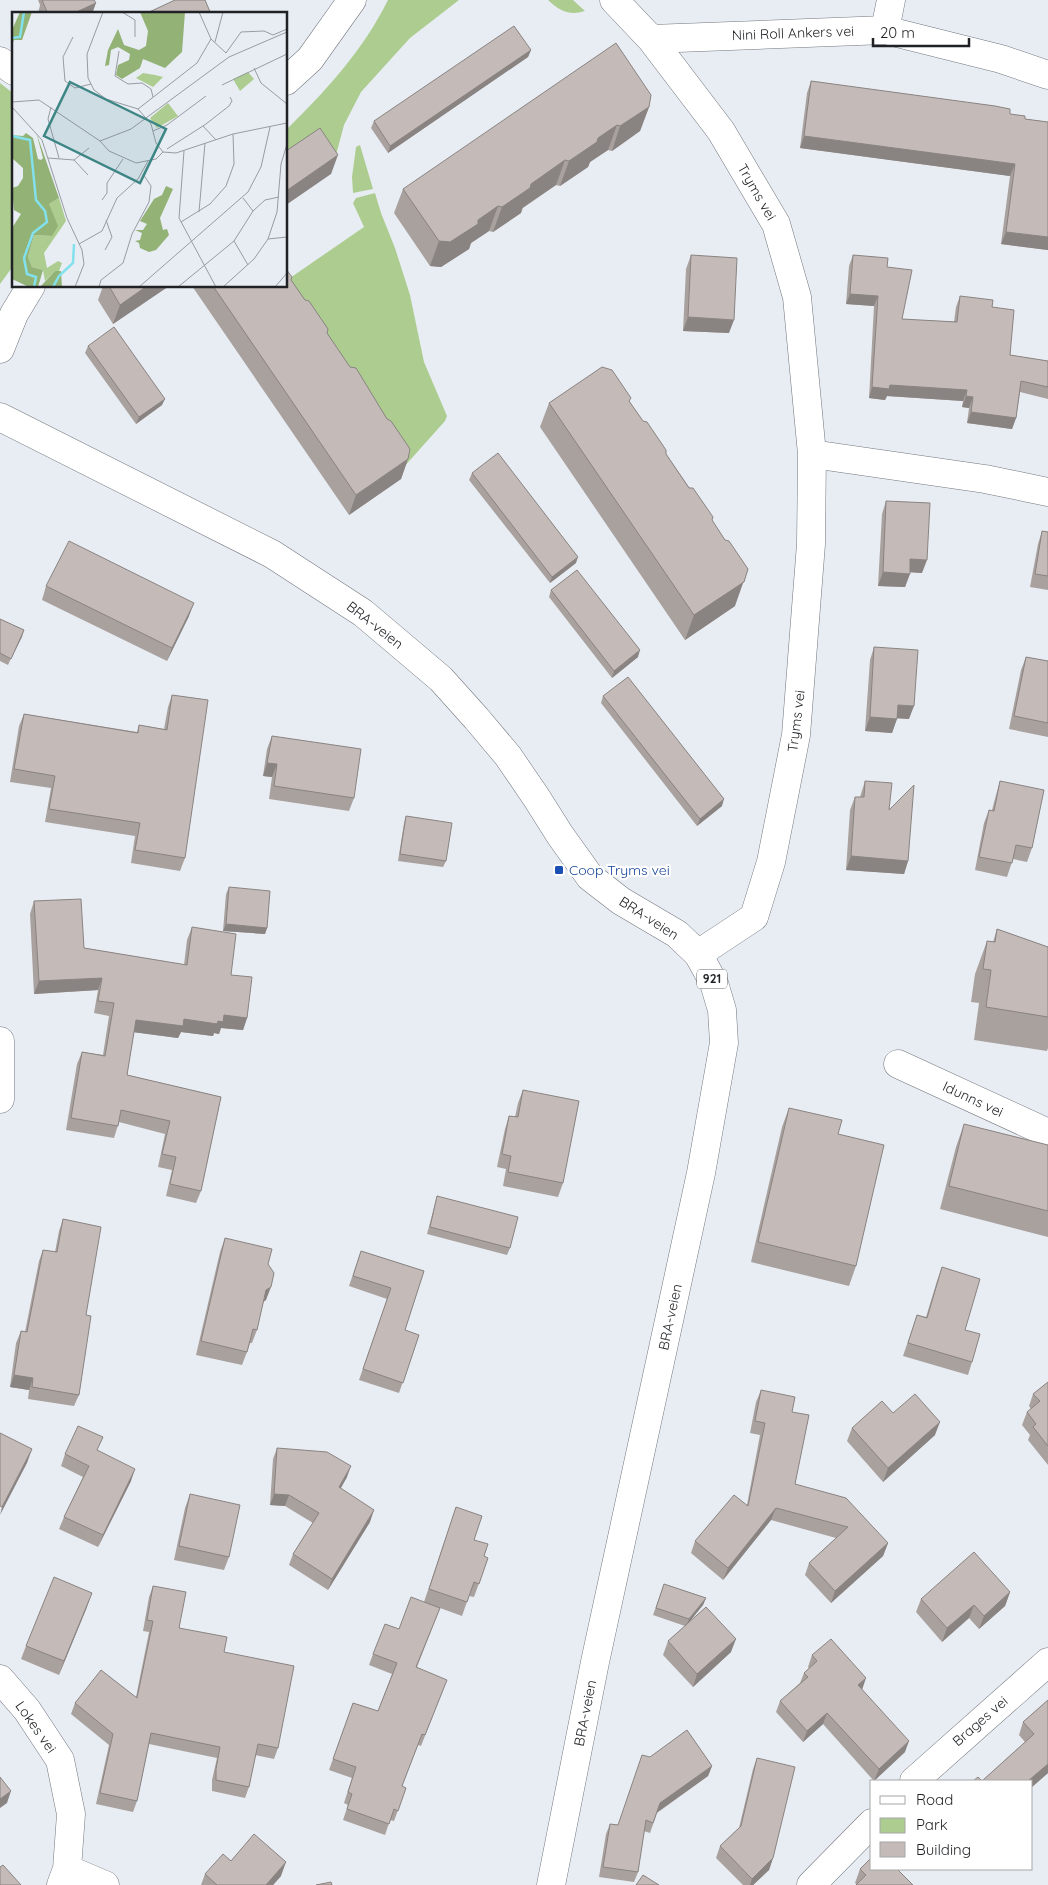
<svg xmlns="http://www.w3.org/2000/svg" width="1048" height="1885" viewBox="0 0 1048 1885" font-family="Quicksand,sans-serif">
<style>
.green{fill:#adcd90}
.lines{fill:none;stroke-linecap:round;stroke-linejoin:round}
.street-casing{stroke:#73777e;stroke-width:29}
.primary-casing{stroke:#73777e;stroke-width:29}
.street{stroke:#fff;stroke-width:28}
.primary{stroke:#fff;stroke-width:28}
.wall{fill:#a9a19e}
.shaded-wall{fill:#898381}
.building{fill:#c4bbb8;stroke:#898381}
.transit-dot{fill:#1a4fb4;stroke:#fff;stroke-width:2}
.labels{text-anchor:middle;stroke-width:4.5;stroke-linejoin:round;paint-order:stroke}
.shield{fill:#fff;stroke:#626466;stroke-width:1}
.shield-label{font-size:12px;font-weight:bold;fill:#1f2124}
.street-label{font-size:14px;fill:#1f2124;stroke:#fff}
.transit-label{font-size:14px;fill:#164399;stroke:#fff;text-anchor:start}
.inset-river{fill:none;stroke:#82e1ed;stroke-width:2.5}
.inset-road{fill:none;stroke:#989ba1;stroke-width:1}
.view{fill:#3e8685;fill-opacity:0.15;stroke:#3e8685;stroke-width:2.5}
.inset-edge{fill:none;stroke:#1f2124;stroke-width:2.5}
</style>
<rect width="100%" height="100%" fill="#e8edf4"/>
<path class="green" d="M 388,0 L 459,0 L 410,38 L 361,92 L 344,125 L 331,174 L 313,148 L 286,166 L 286,130 C 325,92 364,49 388,0 Z
M 548,0 L 573,0 L 585,11 C 569,16 560,11 548,0 Z
M 0,83 L 14,94 L 14,265 L 0,284 Z
M 360,145 L 373,189 L 353,193 L 352,177 L 356,147 Z
M 375,193 L 381,213 L 395,248 L 410,295 L 424,362 L 447,416 L 445,421 L 403,468 L 286,286 L 287,280 L 364,227 L 353,203 L 356,198 Z"/>
<g class="lines">
<defs>
<path id="street" d="M 614,0 L 651,39 L 721,131 L 776,224 L 797,297 L 812,454 L 811,544 L 796,735 L 771,862 L 754,917 L 698,954
M 885,30 L 891,0
M 651,39 L 885,30 L 1001,59 L 1048,75
M 0,61 L 14,71
M 286,81 L 310,59 L 352,0
M 0,349 L 14,314 L 31,286
M 812,454 L 985,479 L 1048,492
M 0,1041 L 0,1099
M 898,1064 L 1048,1133
M 0,1679 L 27,1710 L 60,1760 L 71,1814 L 67,1869 L 61,1885
M 914,1781 L 1048,1662
M 67,1869 L 105,1885
M 811,1885 L 872,1823"/>
<path id="primary" d="M 0,417 L 272,554 L 363,613 L 441,679 L 476,718 L 508,756 L 536,797 L 560,835 L 590,877 L 621,901 L 677,934 L 698,954 L 714,983 L 722,1010 L 724,1043 L 701,1173 L 595,1662 L 551,1885"/>
</defs>
<use href="#street" class="street-casing"/>
<use href="#primary" class="primary-casing"/>
<use href="#street" class="street"/>
<use href="#primary" class="primary"/>
</g>
<path class="wall" d="M 38,0 L 94,0 L 92,14 L 38,14 L 40,5 Z
M 531,50 L 528,57 L 388,153 L 371,128 L 374,121 Z
M 811,81 L 1010,114 L 1025,119 L 1048,122 L 1048,250 L 1001,244 L 1010,176 L 800,148 L 807,93 Z
M 649,107 L 640,131 L 612,151 L 608,150 L 590,162 L 588,167 L 560,186 L 556,185 L 523,208 L 521,213 L 493,232 L 489,231 L 471,243 L 469,249 L 441,267 L 430,266 L 394,213 L 403,189 Z
M 691,255 L 729,333 L 683,331 L 686,269 Z
M 853,255 L 887,267 L 902,319 L 954,322 L 956,307 L 960,296 L 992,307 L 1010,355 L 1048,361 L 1048,399 L 1020,392 L 1016,418 L 1012,429 L 967,423 L 969,408 L 962,407 L 963,401 L 887,396 L 885,400 L 869,398 L 874,306 L 846,304 L 849,266 Z
M 291,280 L 327,333 L 408,459 L 401,479 L 349,515 L 192,286 L 286,286 Z
M 103,286 L 169,286 L 113,324 L 98,300 Z
M 88,346 L 162,405 L 136,424 L 85,353 Z
M 629,401 L 712,520 L 735,606 L 685,640 L 540,427 L 549,403 Z
M 472,473 L 576,563 L 550,583 L 469,480 Z
M 886,501 L 922,573 L 910,572 L 905,587 L 878,586 L 882,514 Z
M 1042,531 L 1048,532 L 1048,590 L 1030,587 L 1038,544 Z
M 46,586 L 189,616 L 167,661 L 42,600 Z
M 551,590 L 638,657 L 612,678 L 549,597 Z
M 0,619 L 24,630 L 8,665 L 0,661 Z
M 874,647 L 909,719 L 897,718 L 892,733 L 865,731 L 870,660 Z
M 1026,657 L 1048,661 L 1048,737 L 1009,729 L 1021,670 Z
M 172,695 L 185,858 L 180,871 L 131,863 L 135,836 L 45,822 L 51,788 L 10,782 L 19,726 L 24,714 L 137,732 L 139,725 L 164,729 L 168,707 Z
M 603,696 L 722,806 L 697,826 L 601,703 Z
M 272,736 L 354,798 L 349,811 L 269,799 L 272,777 L 263,776 L 267,749 Z
M 865,781 L 889,810 L 908,861 L 904,874 L 846,870 L 850,810 L 855,797 L 860,797 Z
M 1000,781 L 1032,848 L 1027,862 L 1013,859 L 1007,877 L 975,870 L 984,823 L 989,810 L 992,810 L 996,795 Z
M 406,816 L 446,861 L 443,867 L 398,861 L 404,823 Z
M 229,887 L 267,928 L 265,934 L 223,931 L 226,894 Z
M 34,901 L 84,948 L 184,965 L 187,940 L 192,927 L 231,975 L 247,1018 L 243,1030 L 221,1028 L 219,1034 L 214,1033 L 213,1036 L 181,1032 L 178,1038 L 134,1032 L 127,1075 L 221,1097 L 201,1191 L 196,1203 L 166,1196 L 172,1170 L 158,1167 L 165,1134 L 119,1122 L 114,1138 L 66,1130 L 77,1064 L 82,1052 L 103,1055 L 109,1016 L 94,1013 L 98,990 L 34,994 L 30,914 Z
M 997,929 L 1048,947 L 1048,1048 L 1047,1051 L 974,1040 L 979,1003 L 971,1002 L 975,974 L 987,941 L 993,942 Z
M 523,1090 L 563,1183 L 558,1197 L 503,1186 L 506,1169 L 497,1167 L 505,1129 L 509,1116 L 515,1117 L 518,1103 Z
M 789,1108 L 838,1134 L 856,1266 L 849,1286 L 751,1262 L 782,1127 Z
M 964,1124 L 1048,1145 L 1048,1237 L 940,1209 L 956,1147 Z
M 437,1196 L 510,1248 L 507,1255 L 427,1234 Z
M 63,1219 L 86,1315 L 79,1395 L 74,1406 L 28,1399 L 29,1390 L 10,1387 L 16,1343 L 21,1331 L 25,1332 L 39,1261 L 43,1250 L 55,1252 L 59,1231 Z
M 225,1238 L 268,1264 L 266,1300 L 263,1302 L 257,1330 L 252,1343 L 250,1343 L 247,1352 L 242,1365 L 196,1355 L 220,1252 Z
M 361,1251 L 424,1271 L 405,1330 L 419,1335 L 399,1393 L 359,1380 L 387,1299 L 349,1286 Z
M 942,1267 L 965,1330 L 972,1362 L 968,1375 L 903,1356 L 917,1315 L 926,1317 L 937,1281 Z
M 1048,1382 L 1048,1465 L 1028,1440 L 1030,1435 L 1022,1425 L 1027,1412 L 1031,1409 L 1029,1406 L 1033,1394 Z
M 761,1390 L 792,1412 L 795,1484 L 888,1543 L 883,1556 L 831,1603 L 805,1575 L 809,1563 L 836,1538 L 771,1520 L 723,1580 L 691,1553 L 695,1541 L 747,1505 L 760,1435 L 750,1433 L 756,1402 Z
M 893,1413 L 935,1435 L 883,1482 L 847,1441 L 852,1428 Z
M 277,1448 L 347,1477 L 341,1488 L 370,1522 L 328,1590 L 289,1565 L 293,1554 L 313,1523 L 285,1506 L 270,1505 L 273,1459 Z
M 98,1450 L 131,1481 L 98,1547 L 59,1529 L 64,1517 L 83,1477 L 61,1466 L 65,1454 Z
M 190,1494 L 229,1557 L 224,1570 L 174,1560 L 185,1508 Z
M 456,1507 L 484,1556 L 488,1558 L 474,1597 L 469,1596 L 462,1616 L 440,1608 L 417,1667 L 443,1690 L 421,1746 L 418,1745 L 402,1786 L 406,1788 L 394,1821 L 390,1820 L 385,1835 L 343,1820 L 348,1805 L 344,1803 L 352,1778 L 329,1770 L 353,1703 L 378,1711 L 392,1674 L 369,1665 L 373,1654 L 399,1629 L 424,1602 Z
M 664,1584 L 706,1598 L 703,1605 L 690,1621 L 731,1652 L 693,1687 L 663,1655 L 668,1641 L 685,1626 L 653,1615 Z
M 153,1586 L 179,1628 L 224,1652 L 278,1748 L 274,1759 L 255,1755 L 249,1787 L 245,1798 L 212,1791 L 212,1780 L 217,1758 L 149,1744 L 137,1801 L 133,1812 L 96,1804 L 109,1745 L 71,1714 L 75,1703 L 136,1697 L 149,1632 L 143,1631 L 149,1597 Z
M 1010,1592 L 1005,1606 L 979,1629 L 969,1618 L 942,1642 L 916,1612 L 921,1599 Z
M 87,1607 L 59,1675 L 21,1659 L 26,1646 Z
M 812,1655 L 862,1690 L 905,1752 L 874,1781 L 823,1724 L 803,1742 L 776,1712 L 780,1701 L 800,1683 L 804,1673 L 809,1668 L 808,1667 Z
M 1048,1700 L 1048,1773 L 1032,1787 L 1032,1781 L 982,1781 L 1025,1742 L 1019,1735 L 1023,1722 Z
M 650,1757 L 712,1766 L 708,1776 L 657,1813 L 650,1833 L 644,1831 L 638,1872 L 634,1882 L 599,1877 L 606,1834 L 610,1824 L 618,1825 Z
M 757,1758 L 773,1858 L 769,1870 L 753,1885 L 743,1885 L 716,1858 L 720,1846 L 739,1828 L 753,1769 Z
M 231,1861 L 281,1876 L 273,1885 L 201,1885 L 205,1874 Z
M 860,1869 L 913,1885 L 857,1885 L 855,1883 Z"/>
<path class="shaded-wall" d="M 96,3 L 92,14 L 72,14 Z
M 531,50 L 528,57 L 388,153 L 390,146 Z
M 649,107 L 640,131 L 612,151 L 620,126 Z
M 617,125 L 608,150 L 590,162 L 588,167 L 560,186 L 569,161 L 598,138 Z
M 804,136 L 1015,164 L 1010,176 L 800,148 Z
M 338,155 L 331,174 L 286,205 L 286,191 Z
M 565,160 L 556,185 L 522,208 L 521,213 L 493,232 L 502,207 L 531,184 Z
M 498,206 L 489,231 L 471,243 L 469,249 L 441,267 L 430,266 L 439,241 L 478,220 Z
M 1006,232 L 1048,237 L 1048,250 L 1001,244 Z
M 147,286 L 169,286 L 113,324 L 120,305 Z
M 850,294 L 878,296 L 874,306 L 846,304 Z
M 688,317 L 734,320 L 729,333 L 683,331 Z
M 890,385 L 967,390 L 963,401 L 887,396 L 885,400 L 869,398 L 872,387 Z
M 966,396 L 973,397 L 969,408 L 962,407 Z
M 165,399 L 162,405 L 136,424 L 139,417 Z
M 971,412 L 1016,418 L 1012,429 L 967,423 Z
M 408,459 L 401,479 L 349,515 L 356,495 Z
M 578,557 L 576,563 L 550,583 L 552,577 Z
M 910,559 L 927,560 L 922,573 L 906,572 Z
M 748,569 L 735,606 L 685,640 L 694,615 Z
M 883,572 L 910,574 L 905,587 L 878,586 Z
M 194,603 L 189,616 L 167,661 L 172,648 Z
M 24,630 L 22,637 L 8,665 L 11,659 Z
M 640,650 L 638,657 L 612,678 L 614,671 Z
M 898,705 L 914,706 L 909,719 L 893,718 Z
M 870,717 L 897,719 L 892,733 L 865,731 Z
M 267,763 L 277,764 L 272,777 L 263,776 Z
M 724,799 L 722,806 L 697,826 L 700,819 Z
M 851,856 L 908,861 L 904,874 L 846,870 Z
M 226,924 L 267,928 L 265,934 L 223,931 Z
M 102,978 L 98,990 L 34,994 L 39,981 Z
M 224,1015 L 247,1018 L 243,1030 L 221,1028 L 219,1034 L 214,1033 L 213,1036 L 181,1032 L 178,1038 L 132,1032 L 136,1020 L 184,1019 L 218,1021 Z
M 271,1287 L 266,1300 L 261,1303 L 266,1290 Z
M 14,1375 L 33,1378 L 29,1390 L 10,1387 Z
M 940,1422 L 935,1435 L 883,1482 L 888,1468 Z
M 32,1449 L 27,1463 L 0,1515 L 2,1507 Z
M 351,1466 L 347,1477 L 335,1498 L 339,1487 Z
M 135,1469 L 131,1481 L 98,1547 L 103,1535 Z
M 274,1494 L 289,1495 L 285,1506 L 270,1505 Z
M 776,1508 L 771,1520 L 723,1580 L 728,1568 Z
M 374,1510 L 370,1522 L 328,1590 L 332,1579 Z
M 888,1543 L 883,1556 L 831,1603 L 835,1591 Z
M 1010,1592 L 1005,1606 L 979,1629 L 984,1616 Z
M 92,1593 L 87,1607 L 59,1675 L 64,1661 Z
M 706,1598 L 703,1605 L 686,1626 L 689,1619 Z
M 974,1605 L 969,1618 L 942,1642 L 947,1628 Z
M 736,1639 L 731,1652 L 693,1687 L 697,1674 Z
M 866,1678 L 862,1690 L 858,1685 Z
M 827,1713 L 823,1724 L 803,1742 L 807,1731 Z
M 909,1741 L 905,1752 L 874,1781 L 879,1769 Z
M 1048,1764 L 1048,1773 L 1032,1787 L 1032,1781 L 1028,1781 Z
M 712,1766 L 708,1776 L 656,1813 L 660,1803 Z
M 11,1791 L 7,1803 L 0,1808 L 0,1799 Z
M 773,1858 L 769,1870 L 753,1885 L 750,1885 L 752,1879 Z
M 286,1862 L 281,1876 L 273,1885 L 266,1885 Z"/>
<path class="building" d="M 42,0 L 94,0 L 96,3 L 72,14 L 48,14 Z
M 175,0 L 205,0 L 211,14 L 145,14 Z
M 514,26 L 531,50 L 390,146 L 374,121 Z
M 616,43 L 651,95 L 649,107 L 620,126 L 617,125 L 598,138 L 597,142 L 569,161 L 565,160 L 531,184 L 530,188 L 502,207 L 498,206 L 478,220 L 478,224 L 450,242 L 439,241 L 403,189 Z
M 811,81 L 995,106 L 1010,109 L 1010,114 L 1025,116 L 1025,119 L 1048,122 L 1048,237 L 1006,232 L 1015,164 L 804,136 Z
M 320,128 L 338,155 L 286,191 L 286,151 Z
M 691,255 L 737,258 L 734,320 L 688,317 Z
M 853,255 L 888,258 L 887,267 L 912,270 L 902,319 L 957,322 L 960,296 L 993,300 L 992,307 L 1014,310 L 1010,355 L 1048,361 L 1048,387 L 1021,381 L 1016,418 L 971,412 L 973,397 L 966,396 L 967,390 L 890,385 L 889,389 L 872,387 L 878,296 L 850,294 Z
M 286,269 L 292,277 L 291,280 L 305,300 L 309,301 L 328,329 L 327,333 L 350,367 L 356,368 L 387,419 L 391,421 L 410,449 L 408,459 L 356,495 L 213,286 L 286,286 Z
M 109,286 L 147,286 L 120,305 Z
M 114,327 L 165,399 L 139,417 L 88,346 Z
M 602,367 L 612,370 L 631,398 L 629,401 L 643,421 L 647,422 L 666,450 L 666,454 L 689,488 L 693,488 L 713,517 L 712,520 L 725,540 L 729,541 L 748,569 L 744,582 L 694,615 L 549,403 Z
M 498,453 L 578,557 L 552,577 L 472,473 Z
M 886,501 L 930,503 L 927,560 L 910,559 L 910,574 L 883,572 Z
M 1042,531 L 1048,532 L 1048,576 L 1035,574 Z
M 69,541 L 194,603 L 172,648 L 46,586 Z
M 577,570 L 640,650 L 614,671 L 551,590 Z
M 0,619 L 24,630 L 11,659 L 0,653 Z
M 874,647 L 918,650 L 914,706 L 898,705 L 897,719 L 870,717 Z
M 1026,657 L 1048,661 L 1048,723 L 1014,716 Z
M 628,677 L 724,799 L 700,819 L 603,696 Z
M 172,695 L 208,700 L 185,858 L 135,850 L 140,823 L 49,809 L 55,776 L 14,769 L 24,714 L 138,733 L 139,725 L 167,730 Z
M 272,736 L 361,749 L 354,798 L 274,786 L 277,764 L 267,763 Z
M 865,781 L 892,783 L 889,810 L 914,785 L 908,861 L 851,856 L 855,797 L 864,797 Z
M 1000,781 L 1044,790 L 1032,848 L 1016,845 L 1012,863 L 979,857 L 989,810 L 994,811 Z
M 406,816 L 452,823 L 446,861 L 400,854 Z
M 229,887 L 270,891 L 267,928 L 226,924 Z
M 81,899 L 84,948 L 187,965 L 192,927 L 236,934 L 231,975 L 252,977 L 247,1018 L 224,1015 L 223,1022 L 218,1021 L 217,1024 L 184,1019 L 183,1026 L 136,1020 L 127,1075 L 221,1097 L 201,1191 L 170,1184 L 176,1157 L 162,1154 L 170,1121 L 121,1110 L 118,1126 L 71,1118 L 82,1052 L 105,1056 L 114,1003 L 98,1001 L 102,978 L 39,981 L 34,901 Z
M 997,929 L 1048,947 L 1048,1017 L 986,1007 L 991,970 L 983,969 L 987,941 L 995,942 Z
M 523,1090 L 579,1101 L 563,1183 L 508,1172 L 511,1156 L 502,1154 L 509,1116 L 518,1117 Z
M 789,1108 L 842,1120 L 838,1134 L 884,1145 L 856,1266 L 758,1242 Z
M 964,1124 L 1048,1145 L 1048,1211 L 949,1186 Z
M 437,1196 L 518,1217 L 510,1248 L 430,1227 Z
M 63,1219 L 101,1227 L 86,1315 L 91,1316 L 79,1395 L 32,1387 L 33,1378 L 14,1375 L 21,1331 L 27,1332 L 43,1250 L 57,1252 Z
M 225,1238 L 272,1249 L 268,1264 L 274,1273 L 271,1287 L 266,1290 L 257,1330 L 253,1329 L 247,1352 L 201,1341 Z
M 361,1251 L 424,1271 L 405,1330 L 419,1335 L 403,1383 L 363,1369 L 391,1288 L 353,1276 Z
M 942,1267 L 980,1279 L 965,1330 L 980,1334 L 972,1362 L 908,1343 L 917,1315 L 927,1318 Z
M 1048,1382 L 1048,1446 L 1033,1427 L 1036,1424 L 1027,1412 L 1040,1401 L 1033,1394 Z
M 761,1390 L 795,1397 L 792,1412 L 809,1415 L 795,1484 L 846,1498 L 888,1543 L 835,1591 L 809,1563 L 848,1527 L 776,1508 L 728,1568 L 695,1541 L 734,1495 L 748,1506 L 765,1423 L 755,1421 Z
M 915,1394 L 940,1422 L 888,1468 L 852,1428 L 882,1401 L 893,1413 Z
M 78,1426 L 103,1437 L 97,1450 L 135,1469 L 103,1535 L 64,1517 L 89,1466 L 65,1454 Z
M 0,1433 L 32,1449 L 2,1507 L 0,1506 Z
M 277,1448 L 327,1452 L 351,1466 L 339,1487 L 374,1510 L 332,1579 L 293,1554 L 319,1513 L 289,1495 L 274,1494 Z
M 190,1494 L 240,1505 L 229,1557 L 179,1546 Z
M 456,1507 L 482,1516 L 474,1540 L 488,1544 L 484,1556 L 488,1558 L 479,1584 L 474,1582 L 467,1602 L 429,1589 Z
M 974,1552 L 1010,1592 L 984,1616 L 974,1605 L 947,1628 L 921,1599 Z
M 54,1577 L 92,1593 L 64,1661 L 26,1646 Z
M 664,1584 L 706,1598 L 689,1619 L 656,1608 Z
M 153,1586 L 186,1592 L 179,1628 L 227,1637 L 224,1652 L 294,1666 L 278,1748 L 258,1744 L 249,1787 L 216,1780 L 216,1769 L 220,1747 L 151,1733 L 137,1801 L 100,1793 L 113,1734 L 75,1703 L 101,1670 L 137,1698 L 153,1621 L 147,1620 Z
M 411,1597 L 440,1608 L 416,1667 L 447,1680 L 425,1735 L 422,1734 L 402,1786 L 406,1788 L 398,1811 L 394,1809 L 389,1824 L 347,1809 L 352,1794 L 348,1792 L 356,1767 L 333,1759 L 353,1703 L 378,1711 L 397,1663 L 373,1654 L 385,1624 L 399,1629 Z
M 706,1607 L 736,1639 L 697,1674 L 668,1641 Z
M 831,1639 L 866,1678 L 858,1685 L 909,1741 L 879,1769 L 827,1713 L 807,1731 L 780,1701 L 808,1677 L 804,1673 L 817,1661 L 812,1655 Z
M 1048,1700 L 1048,1764 L 1028,1781 L 973,1781 L 978,1777 L 982,1781 L 1034,1734 L 1023,1722 Z
M 687,1730 L 712,1766 L 660,1803 L 653,1823 L 646,1820 L 638,1872 L 603,1867 L 610,1824 L 618,1825 L 642,1755 L 650,1757 Z
M 757,1758 L 795,1767 L 773,1858 L 752,1879 L 720,1846 L 741,1826 Z
M 0,1777 L 11,1791 L 0,1799 Z
M 254,1834 L 286,1862 L 266,1885 L 217,1885 L 205,1874 L 223,1854 L 231,1861 Z
M 872,1857 L 872,1869 L 897,1869 L 913,1885 L 856,1885 L 866,1875 L 860,1869 Z
M 3,1865 L 21,1885 L 0,1885 L 0,1867 Z
M 643,1875 L 659,1885 L 636,1885 Z
M 331,1882 L 332,1885 L 316,1885 Z"/>
<rect class="transit-dot" x="554" y="865" width="10" height="10" rx="2.5"/>
<g class="labels">
<rect class="shield" x="697" y="969.5" width="30" height="19" rx="4"/>
<g class="shield-label">
<text x="712" y="983">921</text>
</g>
<g class="street-label">
<text transform="translate(793 33) rotate(-2)" y="5">Nini Roll Ankers vei</text>
<text transform="translate(757 192) rotate(60)" y="5">Tryms vei</text>
<text transform="translate(375 625) rotate(38)" y="5">BRA-veien</text>
<text transform="translate(796 721) rotate(-83)" y="5">Tryms vei</text>
<text transform="translate(649 918) rotate(33)" y="5">BRA-veien</text>
<text transform="translate(973 1099) rotate(25)" y="5">Idunns vei</text>
<text transform="translate(670 1317) rotate(-78)" y="5">BRA-veien</text>
<text transform="translate(585 1713) rotate(-79)" y="5">BRA-veien</text>
<text transform="translate(980 1721) rotate(-41)" y="5">Brages vei</text>
<text transform="translate(36 1727) rotate(55)" y="5">Lokes vei</text>
</g>
<g class="transit-label">
<text x="569" y="875">Coop Tryms vei</text>
</g>
</g>
<g transform="translate(12 12)">
<rect width="275" height="275" fill="#e8edf4"/>
<path d="M 236,60 L 242,67 L 228,79 L 221,67 ZM 131,61 L 143,63 L 151,65 L 141,75 L 124,66 ZM 156,91 L 166,104 L 145,116 L 138,106 ZM 47,186 L 54,209 L 32,241 L 35,256 L 46,249 L 50,251 L 47,259 L 43,259 L 33,269 L 31,258 L 20,255 L 16,245 L 22,223 L 40,224 L 37,192 Z" fill="#adcd90"/>
<path d="M 8,0 L 20,0 L 10,28 L 2,28 L 0,33 L 0,18 ZM 128,0 L 173,0 L 170,40 L 153,56 L 131,47 L 128,56 L 110,67 L 104,63 L 106,53 L 117,48 L 118,42 L 106,35 L 99,38 L 97,53 L 93,54 L 96,38 L 106,17 L 112,33 L 127,38 L 134,34 L 136,19 ZM 24,120 L 47,186 L 37,192 L 46,214 L 40,224 L 22,223 L 16,245 L 20,255 L 31,258 L 26,275 L 17,275 L 0,267 L 0,216 L 9,202 L 2,198 L 0,176 L 6,174 L 11,166 L 11,156 L 0,146 L 0,123 L 11,124 L 14,121 L 21,126 L 26,147 L 29,148 L 31,146 ZM 154,174 L 161,177 L 148,206 L 151,218 L 155,217 L 157,223 L 144,238 L 137,240 L 128,236 L 127,231 L 123,229 L 128,228 L 130,221 L 123,218 L 131,218 L 135,212 L 128,209 L 142,187 L 150,183 ZM 43,259 L 49,259 L 50,275 L 28,275 Z" fill="#93b275"/>
<path class="inset-river" d="M 0,26 L 8,25 L 12,0M 0,124 L 18,128 L 24,188 L 33,199 L 35,210 L 21,221 L 12,246 L 15,262 L 24,265 L 22,275M 41,275 L 47,264 L 61,251 L 62,232"/>
<path class="inset-road" d="M 91,0 L 75,42 L 76,66 L 82,78 L 94,87 L 126,97 L 139,112 L 144,131 L 151,140 L 164,141 L 221,122 L 275,111M 110,0 L 123,8 L 123,25M 187,0 L 199,27 L 214,41M 61,25 L 51,45 L 53,69 L 63,76 L 79,72M 203,30 L 211,0M 107,39 L 103,64 L 116,72 L 130,71 L 139,77 L 141,85M 214,41 L 229,20 L 252,19 L 261,23 L 275,17M 242,56 L 249,71 L 275,92M 210,73 L 275,42M 0,90 L 27,88 L 88,129 L 119,117 L 217,45 L 275,20M 0,95 L 30,128 L 55,206 L 70,238 L 72,252 L 63,275M 39,95 L 36,107 L 47,146M 126,97 L 185,51 L 199,27M 191,114 L 204,128M 141,119 L 155,113 L 194,84M 88,129 L 97,139 L 124,151 L 144,147 L 151,140M 155,137 L 194,112 L 217,94 L 220,89 L 218,85M 172,139 L 167,206 L 204,275M 36,146 L 62,148 L 77,136M 62,148 L 76,163M 231,186 L 241,199M 90,188 L 95,181 L 95,171 L 111,147M 187,200 L 193,131M 169,210 L 198,192 L 214,174 L 222,152 L 221,122M 256,227 L 275,225M 222,229 L 236,253M 67,232 L 90,219 L 105,186 L 126,167 L 136,149M 93,238 L 100,225 L 94,208M 87,275 L 89,268 L 111,251 L 120,222 L 137,190 L 139,174 L 131,162M 127,275 L 236,180 L 249,155 L 258,115M 166,275 L 222,229 L 241,199 L 253,188 L 267,185M 211,275 L 242,247 L 256,227 L 265,200 L 269,152 L 275,132M 263,275 L 275,261"/>
<path class="view" d="M 58,70 L 154,117 L 128,171 L 32,124 Z"/>
<rect width="275" height="275" class="inset-edge"/>
</g>
<rect x="870" y="1780" width="162" height="90" fill="#ffffff" stroke="#a5a6a7"/>
<rect x="880" y="1796" width="25" height="8" fill="#ffffff" stroke="#a5a6a7"/>
<text x="916" y="1805" font-size="15" fill="#1f2124">Road</text>
<rect x="880" y="1818" width="25" height="15" fill="#adcd90" stroke="#a5a6a7"/>
<text x="916" y="1830" font-size="15" fill="#1f2124">Park</text>
<rect x="880" y="1842" width="25" height="15" fill="#c4bbb8" stroke="#a5a6a7"/>
<text x="916" y="1855" font-size="15" fill="#1f2124">Building</text>
<path d="M873 38v8h96v-8" fill="none" stroke="#1f2124" stroke-width="2.5"/>
<text x="880" y="38" font-size="15" fill="#1f2124" stroke="#ffffff" stroke-width="4" paint-order="stroke">20 m</text>
</svg>
